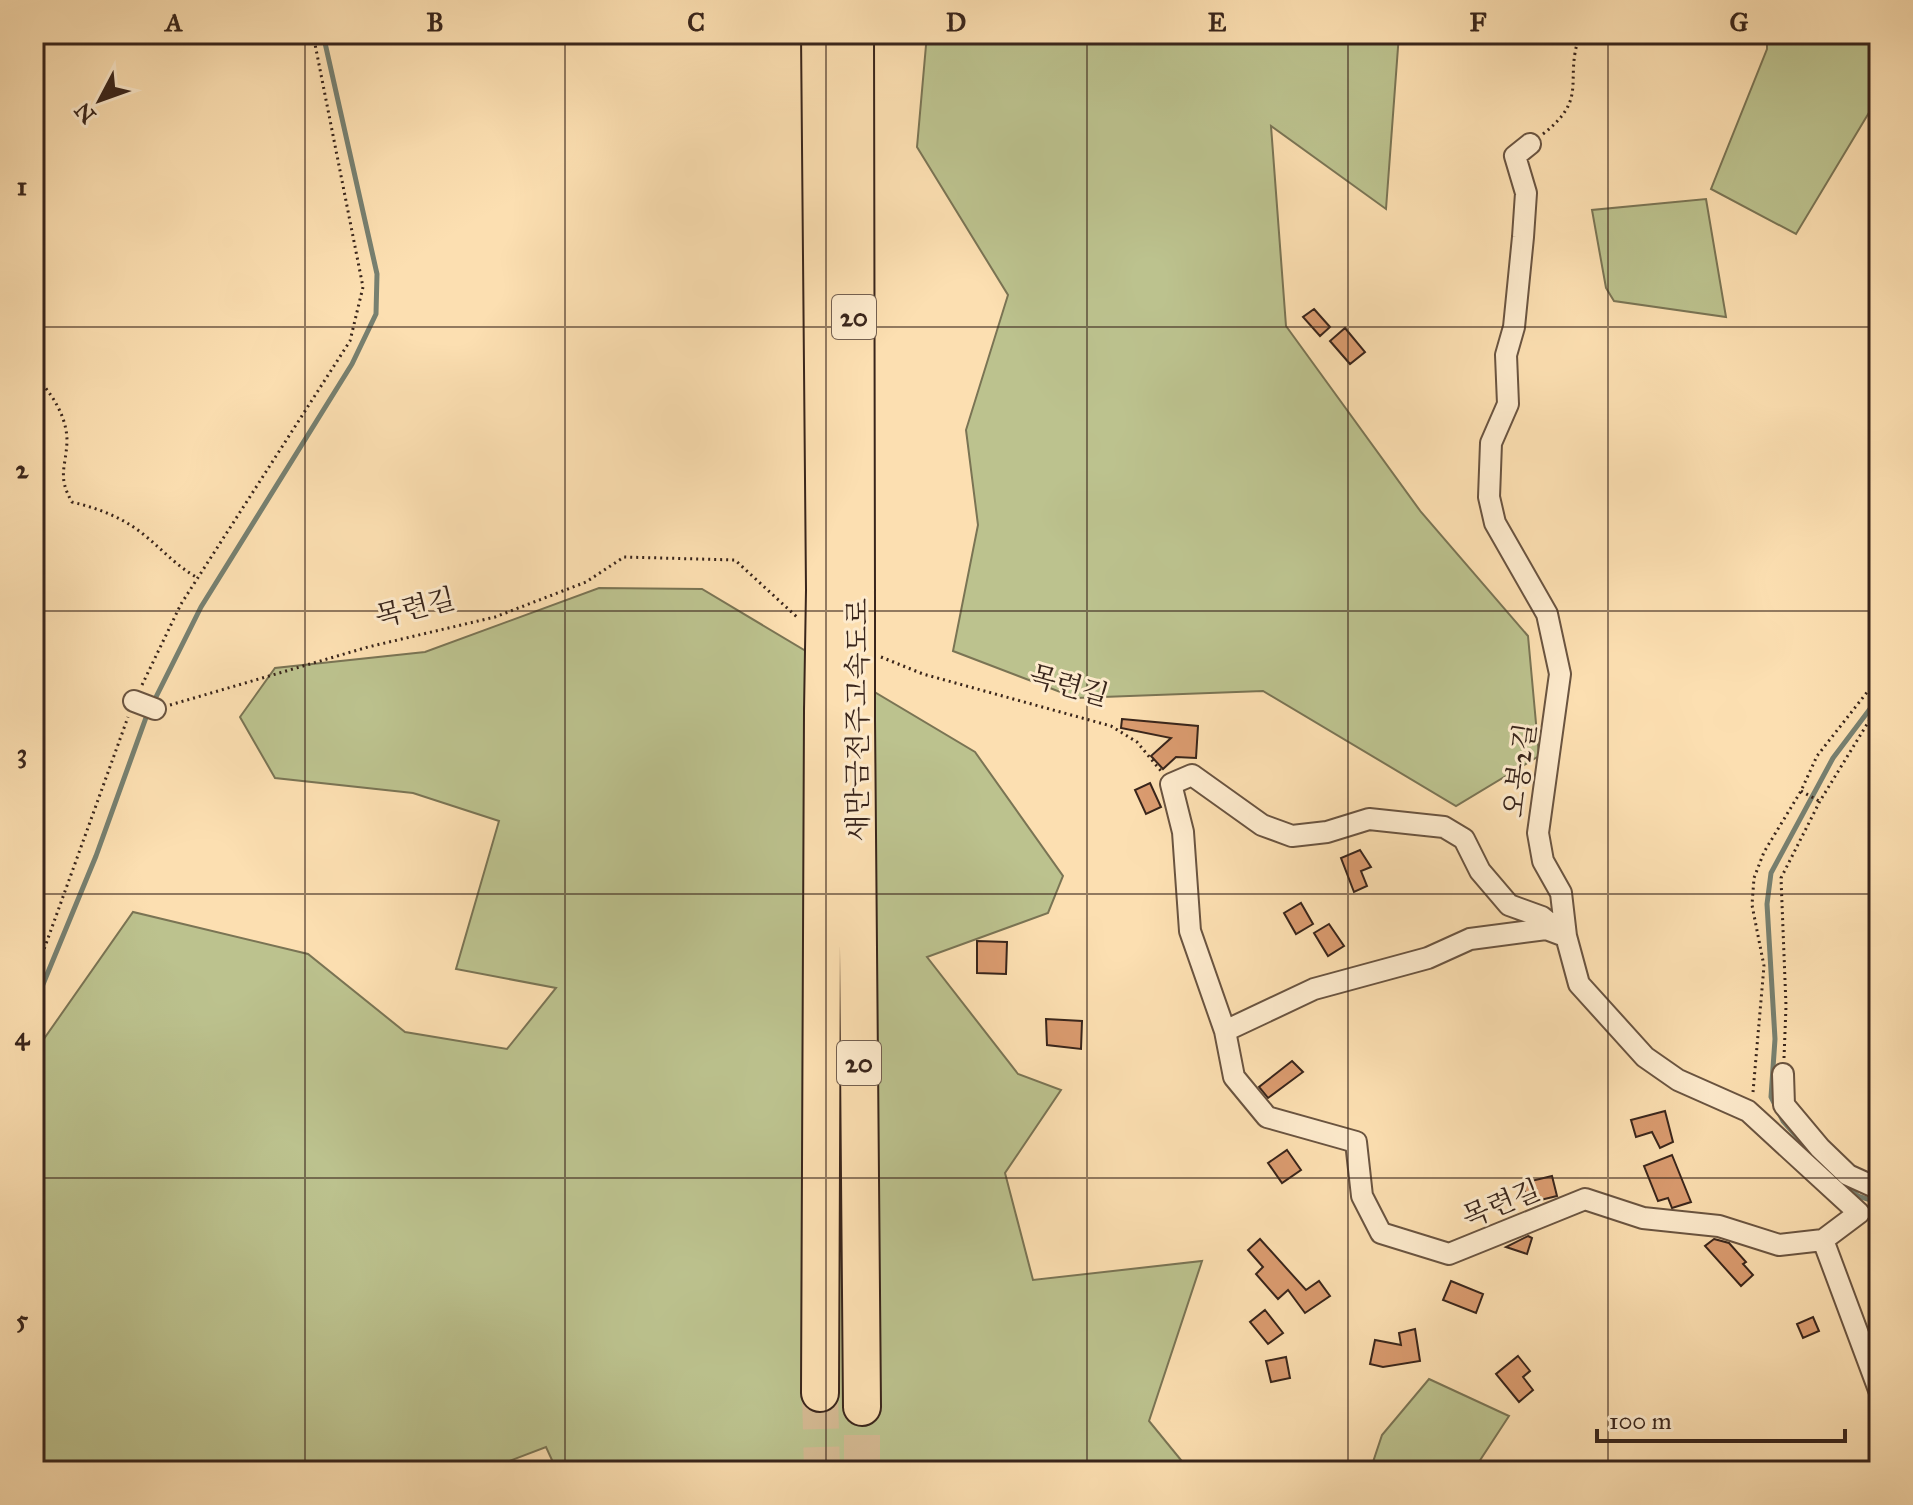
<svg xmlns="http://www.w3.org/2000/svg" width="1913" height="1505" viewBox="0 0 1913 1505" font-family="'IM FELL Great Primer','Noto Serif KR',serif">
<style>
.green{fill:#bcc28e;stroke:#7a7454;stroke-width:2}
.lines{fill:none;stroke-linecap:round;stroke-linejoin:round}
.stream{stroke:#778070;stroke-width:5}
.building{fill:#da9b6f;stroke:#39251b;stroke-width:2}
.highway-tunnel{stroke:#d5ba93;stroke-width:36;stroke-dasharray:36 18;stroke-linecap:butt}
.street-casing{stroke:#6a5440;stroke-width:24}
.highway-casing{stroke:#39251b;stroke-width:40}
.path{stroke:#39251b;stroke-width:3;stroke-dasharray:2 4;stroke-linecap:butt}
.street{stroke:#fdeacc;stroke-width:20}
.highway{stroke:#fcdfb1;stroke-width:36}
.highway-bridge-casing{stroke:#39251b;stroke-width:40;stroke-linecap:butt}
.highway-bridge{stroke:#fcdfb1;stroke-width:36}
.grid{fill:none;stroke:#39251b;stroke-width:2;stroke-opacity:0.55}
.labels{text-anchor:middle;stroke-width:6;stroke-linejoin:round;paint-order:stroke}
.shield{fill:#fdeacc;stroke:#746050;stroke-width:2}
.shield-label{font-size:26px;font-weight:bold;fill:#39251b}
.street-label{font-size:28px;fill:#39251b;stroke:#fdeacc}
.neatline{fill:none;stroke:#39251b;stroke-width:3}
.grid-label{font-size:26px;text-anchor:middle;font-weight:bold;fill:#39251b}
</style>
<rect width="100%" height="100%" fill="#fcdfb1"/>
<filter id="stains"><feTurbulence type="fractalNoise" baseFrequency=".0025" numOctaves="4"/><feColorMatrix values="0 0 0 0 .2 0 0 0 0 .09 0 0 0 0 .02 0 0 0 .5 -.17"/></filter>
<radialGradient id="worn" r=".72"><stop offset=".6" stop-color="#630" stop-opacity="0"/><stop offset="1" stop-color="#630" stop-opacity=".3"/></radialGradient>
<path class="green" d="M 927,34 L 1399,34 L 1386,209 L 1271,126 L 1286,326 L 1421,512 L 1528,636 L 1539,756 L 1456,806 L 1263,691 L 1076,698 L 953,651 L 978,525 L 966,430 L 1008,295 L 917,147 Z
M 1767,34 L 1878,34 L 1879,38 L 1879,96 L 1796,234 L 1711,189 L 1767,49 Z
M 1706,199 L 1726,317 L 1614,301 L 1606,288 L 1592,210 Z
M 599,588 L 702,589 L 975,752 L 1063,876 L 1048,913 L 927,957 L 1018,1074 L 1061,1090 L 1005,1173 L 1033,1280 L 1202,1261 L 1149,1421 L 1190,1471 L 557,1471 L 546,1447 L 483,1471 L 34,1471 L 34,1053 L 133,912 L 308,954 L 405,1032 L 507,1049 L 556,988 L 456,969 L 499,821 L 413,793 L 275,778 L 240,717 L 275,668 L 425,652 Z
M 1429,1379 L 1509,1416 L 1473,1471 L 1370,1471 L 1382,1435 Z"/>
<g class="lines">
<path class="stream" d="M 153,703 L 201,607 L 352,364 L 376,314 L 377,274 L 323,34
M 34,1006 L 96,856 L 148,712
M 1799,1139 L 1783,1121 L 1771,1097 L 1775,1039 L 1767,904 L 1771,873 L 1833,758 L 1879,697
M 1825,1166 L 1858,1196 L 1879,1203"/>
</g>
<path class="building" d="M 1314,309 L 1330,327 L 1320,336 L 1303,317 Z
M 1345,328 L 1365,352 L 1350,364 L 1330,341 Z
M 1122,719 L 1198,726 L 1196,758 L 1176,757 L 1163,769 L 1151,756 L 1171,738 L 1121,728 Z
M 1150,783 L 1161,807 L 1146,814 L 1135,790 Z
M 1360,850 L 1371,867 L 1361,871 L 1367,886 L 1354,892 L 1341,858 Z
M 1301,903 L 1313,924 L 1296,934 L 1284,913 Z
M 1329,924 L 1344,946 L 1328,956 L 1314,933 Z
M 977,941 L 1007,942 L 1006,974 L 977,973 Z
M 1046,1019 L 1082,1021 L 1081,1049 L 1047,1045 Z
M 1292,1061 L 1303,1072 L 1268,1098 L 1259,1087 Z
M 1665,1111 L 1673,1142 L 1660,1148 L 1652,1132 L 1636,1137 L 1631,1120 Z
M 1287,1150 L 1301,1170 L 1282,1183 L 1268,1163 Z
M 1672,1155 L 1691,1202 L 1672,1208 L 1668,1198 L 1658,1201 L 1644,1166 Z
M 1552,1176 L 1557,1196 L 1528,1203 L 1523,1183 Z
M 1528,1236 L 1532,1238 L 1527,1254 L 1506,1247 Z
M 1260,1239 L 1306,1290 L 1319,1281 L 1330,1296 L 1305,1313 L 1288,1290 L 1278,1299 L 1256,1274 L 1263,1267 L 1248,1250 Z
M 1714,1239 L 1729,1243 L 1746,1262 L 1743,1264 L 1753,1275 L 1741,1286 L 1705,1246 Z
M 1451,1281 L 1483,1294 L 1476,1313 L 1443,1300 Z
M 1265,1310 L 1283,1333 L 1268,1344 L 1250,1322 Z
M 1813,1317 L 1819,1331 L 1803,1338 L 1797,1324 Z
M 1415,1329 L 1420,1361 L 1383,1367 L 1370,1364 L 1375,1340 L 1401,1345 L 1399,1333 Z
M 1518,1356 L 1530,1371 L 1523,1377 L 1533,1390 L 1519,1402 L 1496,1374 Z
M 1286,1357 L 1290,1378 L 1271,1382 L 1266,1361 Z"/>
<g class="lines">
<path class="highway-tunnel" d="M 820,1393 L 822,1471
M 862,1471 L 862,1407"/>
<defs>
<path id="street" d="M 1530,144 L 1515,156 L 1526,193 L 1523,237 L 1514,327 L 1506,355 L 1508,404 L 1491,443 L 1489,497 L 1495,523 L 1547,614 L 1560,674 L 1538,833 L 1543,861 L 1561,893 L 1566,936 L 1579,984 L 1645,1057 L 1678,1080 L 1748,1111 L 1859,1213 L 1823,1240 L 1879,1390
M 134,701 L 155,709
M 1566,936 L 1542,917 L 1509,905 L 1480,871 L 1464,839 L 1444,827 L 1369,819 L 1327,832 L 1292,836 L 1262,825 L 1192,775 L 1171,784 L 1183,832 L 1190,931 L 1225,1031 L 1234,1077 L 1267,1117 L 1356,1142 L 1362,1196 L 1381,1233 L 1449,1254 L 1585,1199 L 1643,1218 L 1719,1226 L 1779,1245 L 1823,1240
M 1225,1031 L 1314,989 L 1428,958 L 1470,939 L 1546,929 L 1562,935
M 1783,1074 L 1784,1105 L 1820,1148 L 1848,1175 L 1879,1189"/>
<path id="highway" d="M 820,34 L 825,590
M 855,34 L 856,599
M 856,720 L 862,1407
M 820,1393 L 823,711"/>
</defs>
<use href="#street" class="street-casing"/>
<use href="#highway" class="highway-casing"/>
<path class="path" d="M 1543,134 C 1590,97 1563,82 1580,34
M 34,375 C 51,392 67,416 67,441 C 66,468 57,476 72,502 C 97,508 122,517 143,534 C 162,549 176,566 198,578
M 881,657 L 923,674 L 1111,726 L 1137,742 L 1161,771
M 142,685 L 181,604 L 350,341 L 363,287 L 313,34
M 170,705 L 368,647 L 495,617 L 586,582 L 624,557 L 735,560 L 798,618
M 1801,791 L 1819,801
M 34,977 L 128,717
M 1784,1058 L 1786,1006 L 1781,878 L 1820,801 L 1869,721 L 1879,717
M 1753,1092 L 1764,966 L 1752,905 L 1754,878 L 1764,852 L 1801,791 L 1817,756 L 1879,677"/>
<use href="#street" class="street"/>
<use href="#highway" class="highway"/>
<defs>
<path id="highway-bridge" d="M 856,599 L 856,720
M 823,711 L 825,590"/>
</defs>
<use href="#highway-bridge" class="highway-bridge-casing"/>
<use href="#highway-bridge" class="highway-bridge"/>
</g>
<path class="grid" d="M 305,34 L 305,1471M 565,34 L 565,1471M 826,34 L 826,1471M 1087,34 L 1087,1471M 1348,34 L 1348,1471M 1608,34 L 1608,1471M 34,327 L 1879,327M 34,611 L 1879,611M 34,894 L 1879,894M 34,1178 L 1879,1178"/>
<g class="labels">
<g class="shield">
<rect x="832" y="295" width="44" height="44" rx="6"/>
<rect x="837" y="1041" width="44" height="44" rx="6"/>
</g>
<g class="shield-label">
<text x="854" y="326">20</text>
<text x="859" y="1072">20</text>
</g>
<g class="street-label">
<text transform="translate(415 607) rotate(-14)" y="10">목련길</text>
<text transform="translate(1069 685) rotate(16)" y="10">목련길</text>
<text transform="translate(857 720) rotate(-90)" y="10">새만금전주고속도로</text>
<text transform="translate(1519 770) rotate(-82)" y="10">오봉2길</text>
<text transform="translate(1501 1203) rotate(-22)" y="10">목련길</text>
</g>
</g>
<rect width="1913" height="1505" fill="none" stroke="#fcdfb1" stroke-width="88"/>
<g transform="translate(100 100) rotate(229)" stroke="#fdeacc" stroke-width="6" paint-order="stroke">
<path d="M0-6L14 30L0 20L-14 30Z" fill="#39251b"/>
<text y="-12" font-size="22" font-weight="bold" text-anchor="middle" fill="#39251b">N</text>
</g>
<path d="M1597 1429v12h248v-12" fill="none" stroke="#39251b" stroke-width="4"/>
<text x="1609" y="1429" font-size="24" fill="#39251b" stroke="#fdeacc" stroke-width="6" paint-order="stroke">100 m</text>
<rect x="44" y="44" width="1825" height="1417" class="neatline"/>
<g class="grid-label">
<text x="174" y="31">A</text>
<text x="435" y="31">B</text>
<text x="696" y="31">C</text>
<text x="956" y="31">D</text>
<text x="1217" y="31">E</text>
<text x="1478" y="31">F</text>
<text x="1739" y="31">G</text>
<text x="22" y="195">1</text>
<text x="22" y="478">2</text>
<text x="22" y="762">3</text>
<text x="22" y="1045">4</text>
<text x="22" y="1328">5</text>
</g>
<rect width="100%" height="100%" filter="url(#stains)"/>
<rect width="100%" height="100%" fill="url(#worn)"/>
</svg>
